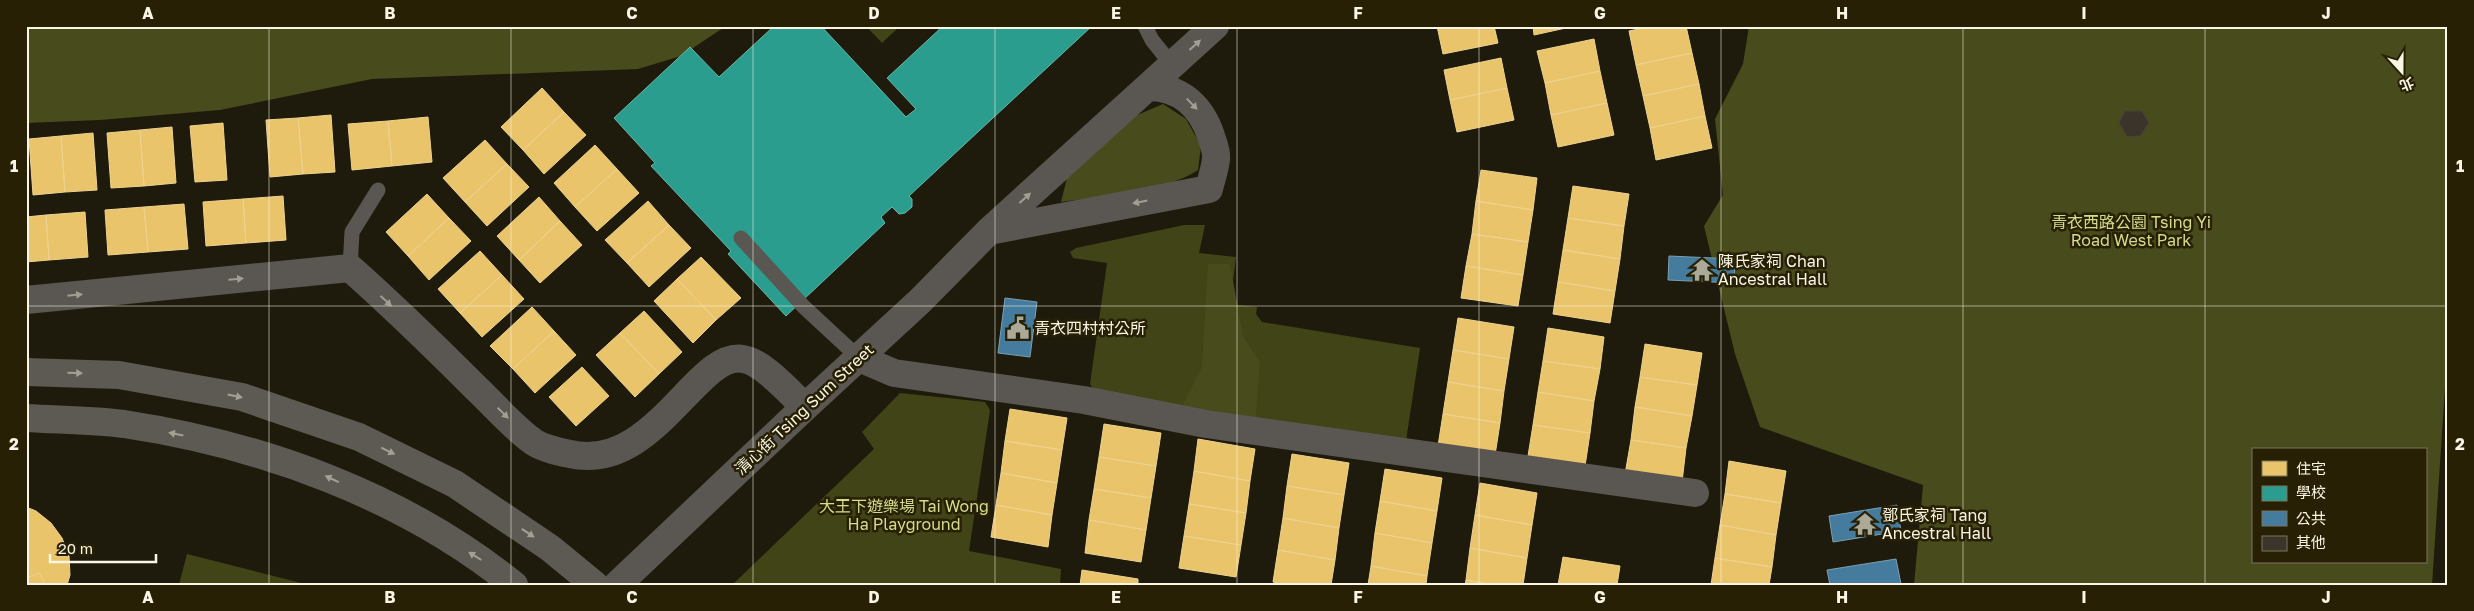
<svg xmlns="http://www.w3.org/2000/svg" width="2474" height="611" viewBox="0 0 2474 611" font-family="'Golos Text','Noto Sans TC',sans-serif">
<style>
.green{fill:#414416}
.forest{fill:#484b1b;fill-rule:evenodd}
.homes{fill:#e9c46a;stroke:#eed38f}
.schools{fill:#2a9d8f;stroke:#68b7a9}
.public{fill:#457b9d;stroke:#7ba0b3}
.building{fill:#3a342a;stroke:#494238}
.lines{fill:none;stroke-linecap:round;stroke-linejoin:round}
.lane{stroke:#5a5752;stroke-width:15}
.street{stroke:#5a5752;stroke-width:28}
.secondary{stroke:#5c5a52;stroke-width:28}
.oneway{fill:#a29e94}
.oneway2{fill:#a3a094}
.grid{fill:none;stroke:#faf5e5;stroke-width:1;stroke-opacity:0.55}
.labels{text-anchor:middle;stroke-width:5;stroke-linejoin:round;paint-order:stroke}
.park-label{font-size:16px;fill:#d3dc8a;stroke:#272004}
.poi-label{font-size:16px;fill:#faf5e5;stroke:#272004;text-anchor:start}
.street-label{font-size:16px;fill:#faf5e5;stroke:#272004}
.neatline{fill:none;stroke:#faf5e5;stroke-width:2}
.grid-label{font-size:16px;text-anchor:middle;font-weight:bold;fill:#faf5e5}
</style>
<rect width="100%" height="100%" fill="#1f1b0c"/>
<path class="green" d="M 866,26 L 900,26 L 882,43 Z
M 1184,225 L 1205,225 L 1199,253 L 1236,257 L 1230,304 L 1257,307 L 1256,314 L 1262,322 L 1420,348 L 1406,441 L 1098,396 L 1090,384 L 1107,263 L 1073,258 L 1070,252 L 1076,248 Z
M 900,393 L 985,402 L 990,410 L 969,551 L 1061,569 L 1060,585 L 732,585 L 874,449 L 862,432 Z
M 187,554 L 309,585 L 179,585 Z"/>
<path class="forest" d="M 26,26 L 726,26 L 681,56 L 638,69 L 372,79 L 220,110 L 100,120 L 26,123 Z
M 1749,26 L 2448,26 L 2448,342 L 2432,585 L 1914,585 L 1923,485 L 1760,427 L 1735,354 L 1704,226 L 1723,195 L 1715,119 L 1743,64 ZM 2253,450 L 2425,450 L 2425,562 L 2253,562 Z
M 1163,104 L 1186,119 L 1201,146 L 1198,170 C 1168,191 1098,197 1061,202 L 1067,178 L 1135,116 Z
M 1208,264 L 1230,264 L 1243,337 L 1260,362 L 1254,441 L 1171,428 L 1202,367 Z"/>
<path class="homes" d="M 1437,26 L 1494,26 L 1498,43 L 1443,54 Z
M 1533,26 L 1575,26 L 1534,35 Z
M 1653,26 L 1686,26 L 1692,53 L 1636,65 L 1629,31 Z
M 1594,39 L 1600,71 L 1545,83 L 1537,51 Z
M 1692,53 L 1699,84 L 1643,96 L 1636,65 Z
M 1501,58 L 1507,88 L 1450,100 L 1444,70 Z
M 1600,71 L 1607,103 L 1551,115 L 1545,83 Z
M 1699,84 L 1705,116 L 1650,128 L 1643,96 Z
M 542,88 L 564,112 L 523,150 L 501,127 Z
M 1507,88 L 1514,120 L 1457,132 L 1450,100 Z
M 1607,103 L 1614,135 L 1558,147 L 1551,115 Z
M 564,112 L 586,135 L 544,174 L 523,150 Z
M 331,115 L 335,172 L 303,174 L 298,118 Z
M 1705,116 L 1712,148 L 1656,160 L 1650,128 Z
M 428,117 L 432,162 L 392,166 L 388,121 Z
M 298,118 L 303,174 L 270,177 L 266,120 Z
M 388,121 L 392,166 L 352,170 L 348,124 Z
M 223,123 L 227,180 L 195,182 L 190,126 Z
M 172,127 L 176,183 L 144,186 L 140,130 Z
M 140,130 L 144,186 L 111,188 L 107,133 Z
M 93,133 L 97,190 L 65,192 L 61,136 Z
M 61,136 L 65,192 L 33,195 L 29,139 Z
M 485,140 L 507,164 L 465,202 L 443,178 Z
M 595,145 L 617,169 L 575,207 L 554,183 Z
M 507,164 L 529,187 L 487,226 L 465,202 Z
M 617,169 L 639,193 L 597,231 L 575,207 Z
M 1481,170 L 1537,178 L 1533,210 L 1476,201 Z
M 1573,186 L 1629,194 L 1624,226 L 1568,218 Z
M 427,194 L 449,218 L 408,256 L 386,232 Z
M 283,196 L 286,240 L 246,243 L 243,199 Z
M 539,197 L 560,221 L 519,260 L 497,236 Z
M 243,199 L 246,243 L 206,246 L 203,202 Z
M 648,201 L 669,225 L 627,263 L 605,240 Z
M 1476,201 L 1533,210 L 1528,242 L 1472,234 Z
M 184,204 L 188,249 L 148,252 L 144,207 Z
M 144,207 L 148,252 L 108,255 L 105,210 Z
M 85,212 L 88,257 L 49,260 L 46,215 Z
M 46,215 L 49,260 L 26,262 L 26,217 Z
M 449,218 L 471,241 L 429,280 L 408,256 Z
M 1568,218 L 1624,226 L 1620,259 L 1563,250 Z
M 560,221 L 582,245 L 540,283 L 519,260 Z
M 669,225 L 691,248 L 649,287 L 627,263 Z
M 1472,234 L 1528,242 L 1523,275 L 1466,266 Z
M 1563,250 L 1620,259 L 1615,291 L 1558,282 Z
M 480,251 L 502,275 L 460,313 L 438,289 Z
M 701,257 L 741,298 L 716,320 L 677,279 Z
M 1466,266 L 1523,275 L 1518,306 L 1461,298 Z
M 502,275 L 524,299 L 482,337 L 460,313 Z
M 677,279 L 716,320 L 693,343 L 654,301 Z
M 1558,282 L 1615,291 L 1610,323 L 1553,314 Z
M 532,307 L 554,331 L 513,369 L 490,346 Z
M 644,311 L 682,352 L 659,374 L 620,333 Z
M 1458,318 L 1514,327 L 1509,359 L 1453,350 Z
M 1548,328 L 1604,337 L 1600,369 L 1543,361 Z
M 554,331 L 576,355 L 535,393 L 513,369 Z
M 620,333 L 659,374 L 635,397 L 596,355 Z
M 1645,344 L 1702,353 L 1697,385 L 1640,377 Z
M 1453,350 L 1509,359 L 1504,391 L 1448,382 Z
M 1543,361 L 1600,369 L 1594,401 L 1538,392 Z
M 582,367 L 609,396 L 576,426 L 549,397 Z
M 1640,377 L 1697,385 L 1692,416 L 1635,407 Z
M 1448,382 L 1504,391 L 1500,423 L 1443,414 Z
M 1538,392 L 1594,401 L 1590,433 L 1533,425 Z
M 1635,407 L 1692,416 L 1686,448 L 1631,440 Z
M 1010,409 L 1067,418 L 1062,450 L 1005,441 Z
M 1443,414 L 1500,423 L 1495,455 L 1438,446 Z
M 1104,424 L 1161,433 L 1156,466 L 1099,457 Z
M 1533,425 L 1590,433 L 1585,466 L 1528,456 Z
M 1198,439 L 1255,449 L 1250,481 L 1194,471 Z
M 1631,440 L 1686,448 L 1682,482 L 1625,474 Z
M 1005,441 L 1062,450 L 1057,483 L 1001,473 Z
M 1292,454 L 1349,463 L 1344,495 L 1287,486 Z
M 1099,457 L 1156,466 L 1151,498 L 1094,489 Z
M 1729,461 L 1786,471 L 1781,503 L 1725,494 Z
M 1385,469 L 1442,478 L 1437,511 L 1380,501 Z
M 1194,471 L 1250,481 L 1246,513 L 1189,504 Z
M 1001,473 L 1057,483 L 1052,515 L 996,505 Z
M 1480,483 L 1537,493 L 1532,525 L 1475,515 Z
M 1287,486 L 1344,495 L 1339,528 L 1283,518 Z
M 1094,489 L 1151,498 L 1146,530 L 1089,520 Z
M 1725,494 L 1781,503 L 1776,535 L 1720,525 Z
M 1380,501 L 1437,511 L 1432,543 L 1375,533 Z
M 1189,504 L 1246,513 L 1241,545 L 1184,536 Z
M 996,505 L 1052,515 L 1048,547 L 991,537 Z
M 26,507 L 36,511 L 51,523 L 62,538 L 69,556 L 70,575 L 67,585 L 26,585 Z
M 1475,515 L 1532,525 L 1527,558 L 1470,548 Z
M 1283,518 L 1339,528 L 1335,560 L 1278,550 Z
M 1089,520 L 1146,530 L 1141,562 L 1085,553 Z
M 1720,525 L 1776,535 L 1772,567 L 1715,558 Z
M 1375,533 L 1432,543 L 1427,576 L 1371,566 Z
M 1184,536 L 1241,545 L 1236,577 L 1179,568 Z
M 1470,548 L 1527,558 L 1523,585 L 1494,585 L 1466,580 Z
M 1278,550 L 1335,560 L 1331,585 L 1288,585 L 1273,582 Z
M 1563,557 L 1620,566 L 1617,585 L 1558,585 Z
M 1715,558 L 1772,567 L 1769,585 L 1711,585 Z
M 1371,566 L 1427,576 L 1426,585 L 1368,585 Z
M 1082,570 L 1138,579 L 1138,585 L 1080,585 Z
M 40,573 L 45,585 L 26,585 L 26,578 Z
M 1466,580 L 1494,585 L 1465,585 Z"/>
<path class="schools" d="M 774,26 L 821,26 L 906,117 L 916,109 L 887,78 L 943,26 L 1092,26 L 909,196 L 912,199 L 912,207 L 905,213 L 899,214 L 892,207 L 881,217 L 885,223 L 786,316 L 728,254 L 731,251 L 651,166 L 655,163 L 614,118 L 690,47 L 719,77 Z"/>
<path class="public" d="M 1669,256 L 1735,259 L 1734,283 L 1668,280 Z
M 1005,298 L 1037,302 L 1030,357 L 998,353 Z
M 1897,505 L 1901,531 L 1833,542 L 1829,516 Z
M 1896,559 L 1901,584 L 1830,585 L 1827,570 Z"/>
<path class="building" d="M 2125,111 L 2142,111 L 2149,123 L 2140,136 L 2127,137 L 2119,123 Z"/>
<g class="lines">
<path class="lane" d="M 1145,26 L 1152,40 L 1172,65
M 741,238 L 804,307 L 859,358
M 350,268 L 352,232 L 378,190"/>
<path class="street" d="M 989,231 L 1209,189 C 1211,180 1215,169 1216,159 C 1217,151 1213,143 1211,136 C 1201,106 1180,87 1148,87
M 26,300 L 350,268 C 394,307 435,347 476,388 C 494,405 511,425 531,440 C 539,447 559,452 570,454 C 654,473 697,350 743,359 C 763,362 790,393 805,407
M 859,358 L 894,373 L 1084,400 L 1206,424 L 1695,493
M 617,585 L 805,407 L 920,301 L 989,231 L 1215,26"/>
<path class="secondary" d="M 26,372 L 119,375 L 242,397 L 359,437 L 455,484 L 550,548 L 595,585
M 26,418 C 59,420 92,420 124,424 C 263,445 404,496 514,585"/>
</g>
<defs><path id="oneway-solid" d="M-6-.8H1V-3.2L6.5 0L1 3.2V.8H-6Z" transform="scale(1.25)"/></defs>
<g class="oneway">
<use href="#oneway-solid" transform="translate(1195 45) rotate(-42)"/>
<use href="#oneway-solid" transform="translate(1192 104) rotate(46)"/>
<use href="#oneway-solid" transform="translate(1025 198) rotate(-42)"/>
<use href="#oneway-solid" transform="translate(1140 202) rotate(169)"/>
<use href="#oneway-solid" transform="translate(236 279) rotate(-5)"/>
<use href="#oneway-solid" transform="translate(75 295) rotate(-6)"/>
<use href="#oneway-solid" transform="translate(386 301) rotate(43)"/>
<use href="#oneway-solid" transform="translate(503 413) rotate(44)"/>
</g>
<g class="oneway2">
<use href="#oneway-solid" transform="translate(75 373) rotate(2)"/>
<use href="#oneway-solid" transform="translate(235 396) rotate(12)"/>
<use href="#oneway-solid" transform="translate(176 434) rotate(-169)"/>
<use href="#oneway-solid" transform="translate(388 451) rotate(26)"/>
<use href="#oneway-solid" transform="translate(332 479) rotate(-155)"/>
<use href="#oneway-solid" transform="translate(528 533) rotate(34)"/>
<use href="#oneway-solid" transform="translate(475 556) rotate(-148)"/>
</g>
<path class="grid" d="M 269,26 L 269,585M 511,26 L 511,585M 753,26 L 753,585M 995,26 L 995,585M 1237,26 L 1237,585M 1479,26 L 1479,585M 1721,26 L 1721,585M 1963,26 L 1963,585M 2205,26 L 2205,585M 26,306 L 2448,306"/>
<defs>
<symbol id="temple-bare" viewBox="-9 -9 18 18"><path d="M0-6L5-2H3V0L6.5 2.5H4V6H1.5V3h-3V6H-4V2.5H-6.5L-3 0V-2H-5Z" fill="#ada999" stroke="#272004" stroke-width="2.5" paint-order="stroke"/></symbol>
<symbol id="civic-bare" viewBox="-9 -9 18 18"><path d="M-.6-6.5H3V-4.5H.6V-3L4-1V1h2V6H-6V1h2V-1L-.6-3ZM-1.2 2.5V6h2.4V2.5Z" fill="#ada999" stroke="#272004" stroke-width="2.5" paint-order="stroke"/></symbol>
</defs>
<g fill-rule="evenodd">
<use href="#temple-bare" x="1686" y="254" width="32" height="32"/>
<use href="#civic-bare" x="1002" y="312" width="32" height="32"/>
<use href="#temple-bare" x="1849" y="508" width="32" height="32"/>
</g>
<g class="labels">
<g class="park-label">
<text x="2131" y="228">青衣西路公園 Tsing Yi<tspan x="2131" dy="18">Road West Park</tspan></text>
<text x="904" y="512">大王下遊樂場 Tai Wong<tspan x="904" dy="18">Ha Playground</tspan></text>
</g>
<g class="poi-label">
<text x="1718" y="267">陳氏家祠 Chan<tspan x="1718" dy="18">Ancestral Hall</tspan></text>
<text x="1034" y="334">青衣四村村公所</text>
<text x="1882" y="521">鄧氏家祠 Tang<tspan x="1882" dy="18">Ancestral Hall</tspan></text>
</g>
<g class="street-label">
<text transform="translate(804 409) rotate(-43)" y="6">清心街 Tsing Sum Street</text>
</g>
</g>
<rect width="2474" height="611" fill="none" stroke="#272004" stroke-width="55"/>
<rect x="2252" y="448" width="175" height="115" fill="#272004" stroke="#7b755e"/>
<rect x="2262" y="461" width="25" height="15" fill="#e9c46a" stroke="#7b755e"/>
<text x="2296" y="474" font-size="15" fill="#faf5e5">住宅</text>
<rect x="2262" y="486" width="25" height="15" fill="#2a9d8f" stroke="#7b755e"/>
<text x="2296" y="498" font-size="15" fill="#faf5e5">學校</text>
<rect x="2262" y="511" width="25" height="15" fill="#457b9d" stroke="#7b755e"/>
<text x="2296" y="524" font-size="15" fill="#faf5e5">公共</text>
<rect x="2262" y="536" width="25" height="15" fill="#3a342a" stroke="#7b755e"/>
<text x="2296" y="548" font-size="15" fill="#faf5e5">其他</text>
<g transform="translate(2402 72) rotate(159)" stroke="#272004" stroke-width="4" paint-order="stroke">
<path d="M0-4L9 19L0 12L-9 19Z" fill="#faf5e5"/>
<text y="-8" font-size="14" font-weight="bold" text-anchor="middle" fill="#faf5e5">北</text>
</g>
<path d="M50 554v8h106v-8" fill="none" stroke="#faf5e5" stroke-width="2.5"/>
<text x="58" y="554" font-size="15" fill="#faf5e5" stroke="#272004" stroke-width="4" paint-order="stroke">20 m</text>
<rect x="28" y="28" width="2418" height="556" class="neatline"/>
<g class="grid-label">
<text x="148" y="19">A</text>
<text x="390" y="19">B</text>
<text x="632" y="19">C</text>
<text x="874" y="19">D</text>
<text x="1116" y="19">E</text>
<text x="1358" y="19">F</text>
<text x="1600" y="19">G</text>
<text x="1842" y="19">H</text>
<text x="2084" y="19">I</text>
<text x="2326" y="19">J</text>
<text x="14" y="172">1</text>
<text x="2460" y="172">1</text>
<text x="14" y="450">2</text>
<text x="2460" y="450">2</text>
<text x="148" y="603">A</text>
<text x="390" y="603">B</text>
<text x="632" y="603">C</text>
<text x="874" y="603">D</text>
<text x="1116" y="603">E</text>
<text x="1358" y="603">F</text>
<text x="1600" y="603">G</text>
<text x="1842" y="603">H</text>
<text x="2084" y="603">I</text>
<text x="2326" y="603">J</text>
</g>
</svg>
